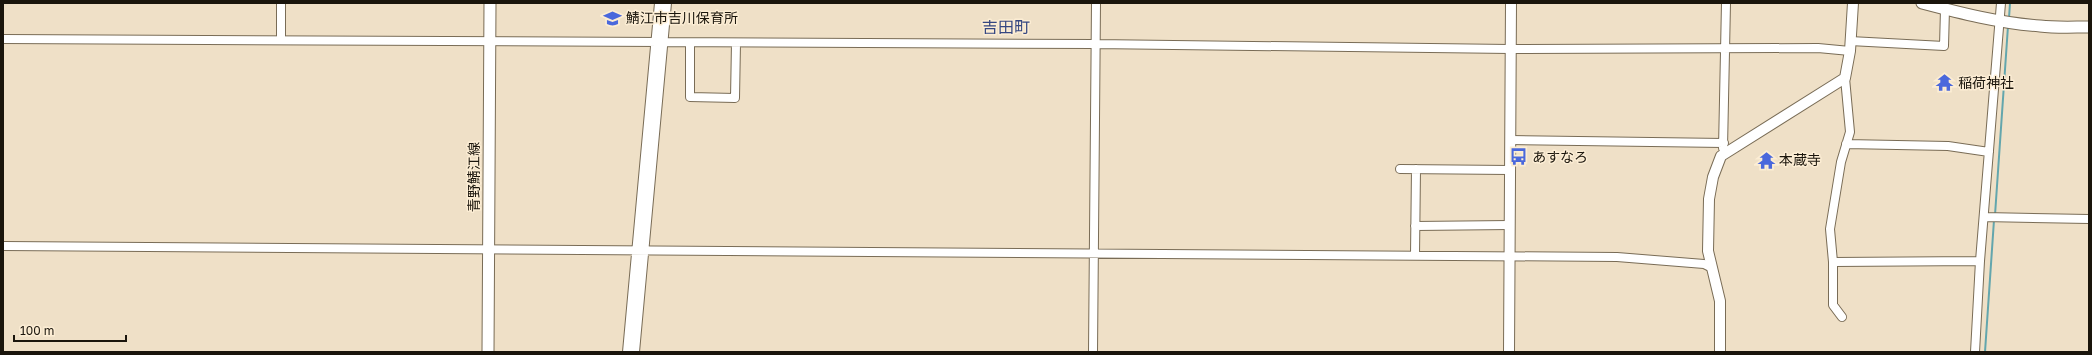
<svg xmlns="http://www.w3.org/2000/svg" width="2092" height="355" viewBox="0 0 2092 355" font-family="'Golos Text','Noto Sans JP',sans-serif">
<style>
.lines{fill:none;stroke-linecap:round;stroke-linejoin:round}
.stream{stroke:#63a6ad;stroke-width:2}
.minor-casing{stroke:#796c56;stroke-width:10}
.tertiary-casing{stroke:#796c56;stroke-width:12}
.secondary-casing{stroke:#796c56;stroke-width:13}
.minor{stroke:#fff;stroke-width:8}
.tertiary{stroke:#fff;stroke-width:10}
.secondary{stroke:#fff;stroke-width:11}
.labels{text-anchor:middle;stroke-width:3;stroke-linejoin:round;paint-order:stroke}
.poi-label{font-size:14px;fill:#1a150c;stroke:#fcedd4;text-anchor:start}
.street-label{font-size:14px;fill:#1a150c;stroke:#fcedd4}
.quarter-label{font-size:16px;fill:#354781;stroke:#fcedd4}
</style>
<rect width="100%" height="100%" fill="#efe0c7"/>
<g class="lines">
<path class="stream" d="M 2009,18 L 2010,3
M 1995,215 L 2008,26
M 1985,352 L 1994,220"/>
<defs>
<path id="minor" d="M 281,3 L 281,40
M 3,39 L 1095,44 L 1510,49 L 1818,48 L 1850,51
M 1850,41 L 1944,46 L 1945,9
M 690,43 L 690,97 L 735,98 L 736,43
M 1510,140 L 1724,143
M 1846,144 L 1948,146 L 1989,152
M 1723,148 L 1726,3
M 1400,169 L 1510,170
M 1984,217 L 2089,219
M 1415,226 L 1510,225
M 3,246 L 1617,257 L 1704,264 L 1712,268
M 1415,255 L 1416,169
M 1833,262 L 1980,261
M 1842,317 L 1833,305 L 1833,262 L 1830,229 L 1841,162 L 1850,132 L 1845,78
M 627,352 L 659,3
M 635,352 L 667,3
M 1093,352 L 1096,3
M 1975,352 L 1980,261 L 2001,3"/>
<path id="tertiary" d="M 1509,352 L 1511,3
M 1720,352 L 1720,301 L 1708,251 L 1709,199 L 1713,177 L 1721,156 L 1845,78 L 1850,51 L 1853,3"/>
<path id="secondary" d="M 1922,3 C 1960,13 1999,23 2040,26 C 2056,28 2073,27 2089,27
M 488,352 L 490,3"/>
</defs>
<use href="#minor" class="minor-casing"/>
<use href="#tertiary" class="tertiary-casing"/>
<use href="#secondary" class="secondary-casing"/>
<use href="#minor" class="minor"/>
<use href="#tertiary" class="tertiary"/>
<use href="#secondary" class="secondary"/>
</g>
<defs>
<symbol id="school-bare" viewBox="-9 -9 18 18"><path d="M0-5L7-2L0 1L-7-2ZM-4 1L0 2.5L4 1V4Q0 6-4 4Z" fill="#4a68dc" stroke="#fcedd4" stroke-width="2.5" paint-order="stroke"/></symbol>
<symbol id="temple-bare" viewBox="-9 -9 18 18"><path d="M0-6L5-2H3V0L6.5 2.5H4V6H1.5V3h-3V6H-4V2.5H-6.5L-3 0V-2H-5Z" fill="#4a68dc" stroke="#fcedd4" stroke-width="2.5" paint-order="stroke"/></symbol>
<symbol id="bus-bare" viewBox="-9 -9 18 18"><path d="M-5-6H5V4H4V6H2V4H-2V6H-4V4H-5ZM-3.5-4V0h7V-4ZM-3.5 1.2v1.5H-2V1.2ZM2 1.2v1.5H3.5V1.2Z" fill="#4a68dc" stroke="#fcedd4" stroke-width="2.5" paint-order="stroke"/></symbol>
</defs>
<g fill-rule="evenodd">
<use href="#school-bare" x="600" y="6" width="25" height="25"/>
<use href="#temple-bare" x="1932" y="70" width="25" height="25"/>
<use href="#bus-bare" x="1506" y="144" width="25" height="25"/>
<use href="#temple-bare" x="1754" y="148" width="25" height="25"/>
</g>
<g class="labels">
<g class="poi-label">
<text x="626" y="23">鯖江市吉川保育所</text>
<text x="1958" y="88">稲荷神社</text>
<text x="1532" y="162">あすなろ</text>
<text x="1779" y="165">本蔵寺</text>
</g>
<g class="street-label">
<text transform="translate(474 177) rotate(-90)" y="5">青野鯖江線</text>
</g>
<g class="quarter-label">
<text x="1006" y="33">吉田町</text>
</g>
</g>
<rect width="2092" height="355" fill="none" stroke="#1a150c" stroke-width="8"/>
<path d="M14 335v6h112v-6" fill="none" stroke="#1a150c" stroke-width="2"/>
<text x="20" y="335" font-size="12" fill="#1a150c" stroke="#fcedd4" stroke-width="3" paint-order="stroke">100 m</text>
</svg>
